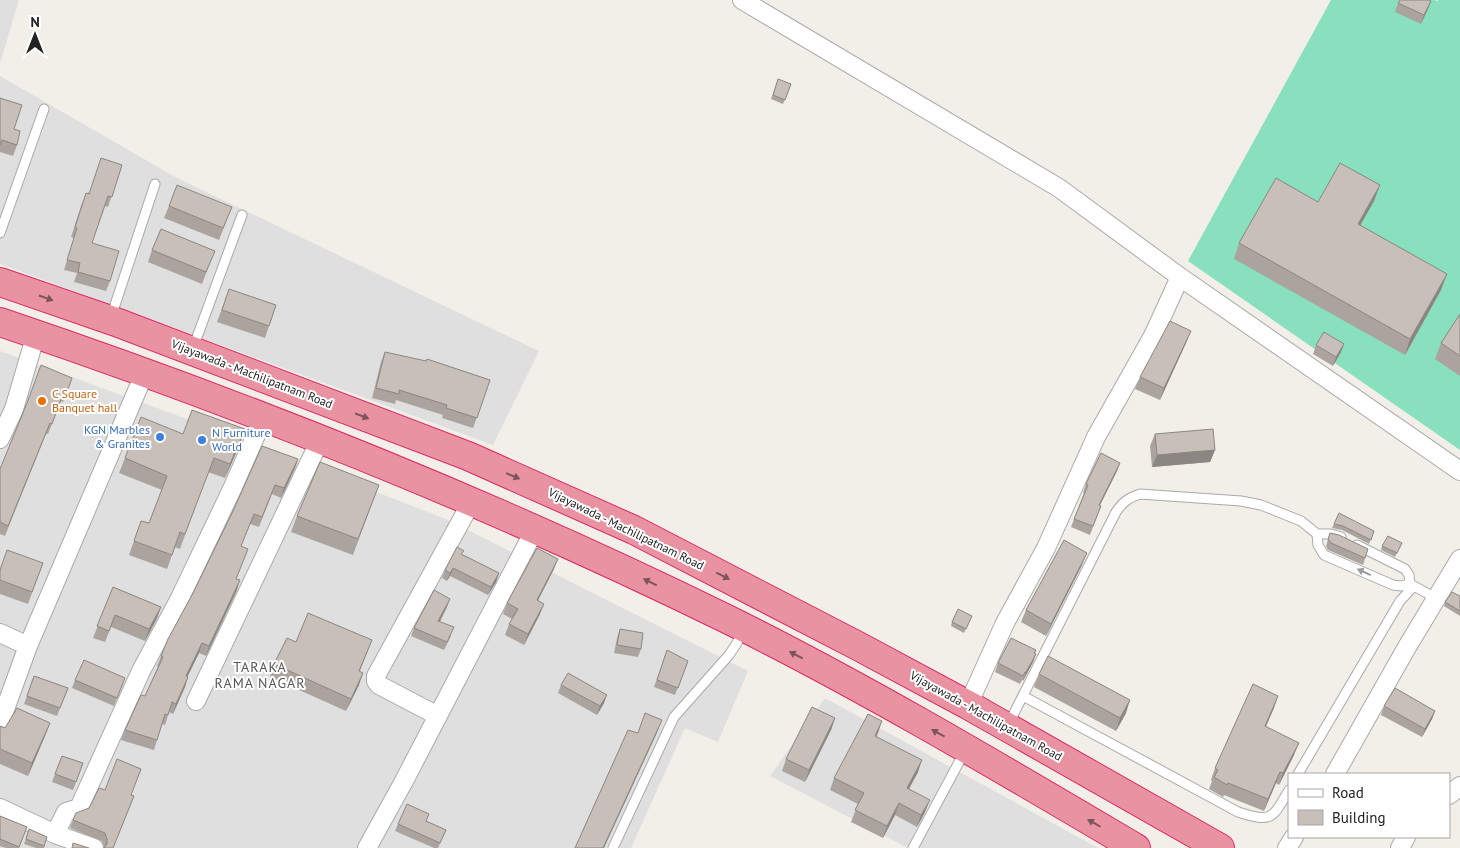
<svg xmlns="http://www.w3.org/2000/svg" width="1460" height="848" viewBox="0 0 1460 848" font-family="'PT Sans',sans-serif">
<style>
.residential{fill:#e0dfdf}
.pitch{fill:#88e0be}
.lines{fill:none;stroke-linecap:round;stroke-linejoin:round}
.lane-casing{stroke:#a9a9a9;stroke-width:11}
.street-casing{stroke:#a9a9a9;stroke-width:20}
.highway-casing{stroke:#dc2a67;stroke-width:30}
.lane{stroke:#fff;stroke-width:9}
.street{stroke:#fff;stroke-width:18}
.highway{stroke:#e892a2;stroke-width:28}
.wall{fill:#aba49e}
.shaded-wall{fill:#8b8681}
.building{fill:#c7bfb8;stroke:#8b8681}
.oneway{fill:#7b545c}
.oneway2{fill:#9c9c9c}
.food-dot{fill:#e8710a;stroke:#fff;stroke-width:2}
.shop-dot{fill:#3f7fe0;stroke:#fff;stroke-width:2}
.labels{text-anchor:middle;stroke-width:4;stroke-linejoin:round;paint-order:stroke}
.street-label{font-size:12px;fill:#222;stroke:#fff}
.food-label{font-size:12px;fill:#c56008;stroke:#fff;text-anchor:start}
.shop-label{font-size:12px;fill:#366cbe;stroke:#fff;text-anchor:end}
.neighbourhood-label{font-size:14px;letter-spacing:1px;fill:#555;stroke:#fff}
</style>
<rect width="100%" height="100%" fill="#f2efe9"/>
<path class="residential" d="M 0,0 L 19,0 L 0,63 Z
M 0,76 L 177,178 L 539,351 L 493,445 L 0,264 Z
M 0,351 L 201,424 L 446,519 L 748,671 L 718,742 L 685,728 L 631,848 L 0,848 Z
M 825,698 L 1098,848 L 908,848 L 770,776 Z"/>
<path class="pitch" d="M 1331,0 L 1434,0 L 1438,1 L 1438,0 L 1460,0 L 1460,450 L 1188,261 Z"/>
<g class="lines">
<defs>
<path id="lane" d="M 0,233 L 44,109
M 111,317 L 155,184
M 193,348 L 242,215
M 1317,534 L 1318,545 L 1324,555 L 1393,585 L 1401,586 L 1410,584 L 1436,598
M 1357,545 L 1405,569 L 1409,575 L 1410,584
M 1023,696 L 1238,812 C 1272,823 1272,819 1289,790
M 1008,725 L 1116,512 C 1123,502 1128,498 1140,494 L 1241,501 L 1261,505 L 1301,521 L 1317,534 L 1331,534 L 1341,537
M 1298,774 L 1400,601 L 1413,587
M 613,848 L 674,717 L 729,655 L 737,643 L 742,631
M 913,848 L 965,751"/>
<path id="street" d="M 742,0 L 1059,188 L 1180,277 L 1460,471
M 0,439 L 14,409 L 36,334
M 0,633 L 28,646
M 196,701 L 321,438
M 968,705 L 1005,623 L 1046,548 L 1096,437 L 1153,336 L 1180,277
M 438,716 L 379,685 L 376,681 L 376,676 L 472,501
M 0,723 L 28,646 L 145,372
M 1335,774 L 1407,647 L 1460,559
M 1449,795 L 1460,786
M 0,808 L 55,834 L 94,848
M 55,834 L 66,812 L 79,808 L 141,671 L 180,598 L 233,487 L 264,417
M 367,848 L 404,781 L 535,529
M 1287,848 L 1294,837
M 1400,848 L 1406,837"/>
<path id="highway" d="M 0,282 L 116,322 L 468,456 L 634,530 L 858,646 L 968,705 L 1220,848
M 0,322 C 249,406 493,504 729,620 C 868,689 1002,769 1136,848"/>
</defs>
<use href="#lane" class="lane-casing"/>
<use href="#street" class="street-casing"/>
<use href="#highway" class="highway-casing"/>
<use href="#lane" class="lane"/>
<use href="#street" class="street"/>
<use href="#highway" class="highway"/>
</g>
<path class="wall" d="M 1431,1 L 1421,24 L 1395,12 L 1398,3 Z
M 778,79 L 791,84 L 783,104 L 771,99 Z
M 0,98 L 14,129 L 17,145 L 13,156 L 0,152 Z
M 122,165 L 108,207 L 105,206 L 92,243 L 110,281 L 106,291 L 74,282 L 77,273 L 64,270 L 74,238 L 71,237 L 82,203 L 88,193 Z
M 1374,201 L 1360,225 L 1441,290 L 1405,355 L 1234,259 L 1239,243 L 1318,202 Z
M 169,206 L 232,207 L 219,240 L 164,218 Z
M 152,250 L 210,263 L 202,284 L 148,262 Z
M 229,289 L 276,305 L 265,338 L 217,322 Z
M 1460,314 L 1460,376 L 1435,359 L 1441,343 Z
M 1186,343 L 1160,400 L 1135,389 L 1140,377 Z
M 1316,345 L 1341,352 L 1333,366 L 1313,354 Z
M 385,352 L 490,380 L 473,428 L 442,418 L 443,415 L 396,400 L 395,404 L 372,398 L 381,362 Z
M 72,378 L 63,402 L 61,401 L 48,434 L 46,434 L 5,536 L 0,534 L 0,469 Z
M 183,434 L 240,444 L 225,478 L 208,472 L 180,549 L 175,547 L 167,569 L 129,555 L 141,521 L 149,523 L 162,490 L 119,473 L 125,458 Z
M 1155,434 L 1215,450 L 1210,462 L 1152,467 L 1150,446 Z
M 298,459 L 295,468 L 281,498 L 272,494 L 259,527 L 250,524 L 241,546 L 244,559 L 236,579 L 237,590 L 206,656 L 199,653 L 187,676 L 185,687 L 173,714 L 169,712 L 165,725 L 162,724 L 154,750 L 121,740 L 125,730 L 145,696 L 158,667 L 157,666 L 161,656 L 193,593 L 233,511 Z
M 1120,463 L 1117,471 L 1100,505 L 1101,506 L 1090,535 L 1071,527 L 1084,493 L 1083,493 L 1086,484 Z
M 379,485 L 353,555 L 291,532 L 297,516 Z
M 1334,524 L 1374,531 L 1369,544 L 1342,530 L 1332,528 Z
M 1330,533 L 1368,549 L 1363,565 L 1328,550 L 1326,546 Z
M 1402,543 L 1395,557 L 1381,550 L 1382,546 Z
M 462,555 L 499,573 L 496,582 L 488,595 L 450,576 L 447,581 L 442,578 L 445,570 Z
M 43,563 L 28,604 L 0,594 L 0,570 Z
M 1082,565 L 1046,636 L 1021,622 L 1026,610 Z
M 554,569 L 538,600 L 540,614 L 524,645 L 505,635 L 509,624 L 512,619 L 503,614 L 507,603 Z
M 113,587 L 161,607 L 157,618 L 145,641 L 111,627 L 105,642 L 93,638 Z
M 1460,596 L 1460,616 L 1444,606 L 1445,602 Z
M 447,607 L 440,622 L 451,636 L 444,650 L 411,636 L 414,628 Z
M 970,620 L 964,633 L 951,626 L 952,622 Z
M 620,629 L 641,649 L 638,657 L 614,653 L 617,638 Z
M 372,640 L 360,671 L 359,685 L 346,711 L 270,677 L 274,664 L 296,642 Z
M 667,650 L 688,661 L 675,695 L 654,687 Z
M 1036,650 L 1035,654 L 1036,654 L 1033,662 L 1023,681 L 1022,680 L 1020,684 L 995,672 L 998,663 Z
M 1039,674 L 1126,713 L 1116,731 L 1034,687 Z
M 34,676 L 68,688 L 57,716 L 24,704 Z
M 75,680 L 122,686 L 114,706 L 72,688 Z
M 561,685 L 604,703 L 597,715 L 558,693 Z
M 1384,706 L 1435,711 L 1432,719 L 1422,737 L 1381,715 Z
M 1274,708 L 1266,727 L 1294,755 L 1279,785 L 1276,783 L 1264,811 L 1224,795 L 1223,797 L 1209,789 L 1212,781 L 1211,780 L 1215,768 Z
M 835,718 L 831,730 L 805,782 L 782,771 L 786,759 Z
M 50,723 L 45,736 L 28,776 L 0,764 L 0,726 L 5,728 Z
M 878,733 L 876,736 L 918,772 L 909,788 L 925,812 L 917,827 L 895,815 L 883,838 L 851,822 L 858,804 L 830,790 L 834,778 Z
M 62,756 L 83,763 L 73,790 L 52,782 Z
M 105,790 L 131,795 L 134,796 L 113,848 L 104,848 L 104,847 L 102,841 L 70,828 L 73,820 L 89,808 Z
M 0,816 L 27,827 L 19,848 L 6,848 L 0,846 Z
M 426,821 L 446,830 L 438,848 L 434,848 L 395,831 L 398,824 Z
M 29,829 L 47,837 L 44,848 L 36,848 L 24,844 Z"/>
<path class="shaded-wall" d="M 1431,1 L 1428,9 L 1421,24 L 1424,15 Z
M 1380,185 L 1374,201 L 1352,240 L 1358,224 Z
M 1447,274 L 1441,290 L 1405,355 L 1410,339 Z
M 1191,331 L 1186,343 L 1160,400 L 1164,388 Z
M 1344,344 L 1341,352 L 1333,366 L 1336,357 Z
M 245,429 L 240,444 L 225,478 L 230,464 Z
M 1215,450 L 1210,462 L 1152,467 L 1157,455 Z
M 298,459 L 295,468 L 281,498 L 284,488 Z
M 1120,463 L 1117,471 L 1096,513 L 1099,505 Z
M 1087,553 L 1082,565 L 1046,636 L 1051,624 Z
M 558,559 L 554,569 L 533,610 L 537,600 Z
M 453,568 L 450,576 L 447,581 L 450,573 Z
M 499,573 L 496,582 L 488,595 L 491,587 Z
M 240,580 L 237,590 L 206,656 L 209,646 Z
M 450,599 L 447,607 L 435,629 L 438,621 Z
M 544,604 L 540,614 L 524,645 L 528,634 Z
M 161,607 L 157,618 L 145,641 L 149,629 Z
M 202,643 L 199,653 L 183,686 L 186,676 Z
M 1036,654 L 1033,662 L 1023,681 L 1026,672 Z
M 363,673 L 359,685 L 346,711 L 351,699 Z
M 188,677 L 185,687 L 173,714 L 176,704 Z
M 607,695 L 604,703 L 597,715 L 600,706 Z
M 1278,696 L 1274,708 L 1260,738 L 1265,726 Z
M 1130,700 L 1126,713 L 1116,731 L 1120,718 Z
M 1435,711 L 1432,719 L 1422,737 L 1425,729 Z
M 835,718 L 831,730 L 805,782 L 809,770 Z
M 662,720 L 656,735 L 604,848 L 603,848 Z
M 882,721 L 878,733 L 871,747 L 875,736 Z
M 50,723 L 45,736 L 28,776 L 32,763 Z
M 1299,743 L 1294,755 L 1279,785 L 1283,773 Z
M 922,760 L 918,772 L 903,800 L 907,788 Z
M 1280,772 L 1276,783 L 1264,811 L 1268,799 Z
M 930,800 L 925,812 L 917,827 L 921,815 Z
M 899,803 L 895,815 L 883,838 L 887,826 Z"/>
<path class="building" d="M 1400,0 L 1429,0 L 1431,1 L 1424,15 L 1398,3 Z
M 778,79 L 791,84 L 785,100 L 773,95 Z
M 0,98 L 22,105 L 14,129 L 20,131 L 17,145 L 2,140 L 0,145 Z
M 101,158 L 122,165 L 112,197 L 108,196 L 92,243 L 119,251 L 110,281 L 78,272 L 80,263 L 67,260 L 77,228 L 75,227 L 86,193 L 89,194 Z
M 1340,163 L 1380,185 L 1358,224 L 1447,274 L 1410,339 L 1239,243 L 1276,178 L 1318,202 Z
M 177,185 L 232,207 L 223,228 L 169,206 Z
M 161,229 L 215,251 L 206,272 L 152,250 Z
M 229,289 L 276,305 L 269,326 L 222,310 Z
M 1460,314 L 1460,356 L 1441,343 Z
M 1170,321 L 1191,331 L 1164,388 L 1140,377 Z
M 1324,332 L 1344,344 L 1336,357 L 1316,345 Z
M 385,352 L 426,361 L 427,359 L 490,380 L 477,418 L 446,408 L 447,405 L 399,390 L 399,394 L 376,388 Z
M 41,365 L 72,378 L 67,392 L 64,391 L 52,424 L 50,423 L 8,526 L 0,522 L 0,469 L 27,403 Z
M 192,410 L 245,429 L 230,464 L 214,458 L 185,534 L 180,532 L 172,555 L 134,541 L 141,521 L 149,523 L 167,476 L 125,458 L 141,417 L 183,434 Z
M 1213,429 L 1215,450 L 1157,455 L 1155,434 Z
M 262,446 L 298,459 L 284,488 L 275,485 L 262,517 L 254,514 L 241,546 L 248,549 L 236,579 L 240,580 L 209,646 L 202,643 L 186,676 L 188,677 L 176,704 L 172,702 L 168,715 L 165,714 L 157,740 L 125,730 L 141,695 L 145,696 L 163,657 L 161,656 L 168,639 L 193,593 L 233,511 Z
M 1101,453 L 1120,463 L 1099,505 L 1101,506 L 1093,526 L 1074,519 L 1088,485 L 1086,484 Z
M 320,462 L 379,485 L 358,539 L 297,516 Z
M 1339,513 L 1374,531 L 1371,540 L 1343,526 L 1334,524 Z
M 1330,533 L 1339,535 L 1368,549 L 1365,558 L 1331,543 L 1328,539 Z
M 1388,536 L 1402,543 L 1397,553 L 1382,546 Z
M 1064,540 L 1087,553 L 1051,624 L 1026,610 Z
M 457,547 L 464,551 L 461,554 L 499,573 L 491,587 L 453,568 L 450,573 L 445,570 Z
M 537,548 L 558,559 L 537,600 L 544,604 L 528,634 L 509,624 L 518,609 L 507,603 Z
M 7,550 L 43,563 L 32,592 L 0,580 L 0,570 Z
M 113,587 L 161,607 L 149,629 L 115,615 L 109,631 L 97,626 Z
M 434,590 L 450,599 L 438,621 L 454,627 L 447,642 L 414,628 Z
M 1452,592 L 1460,596 L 1460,611 L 1445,602 Z
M 958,609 L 972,616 L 966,629 L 952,622 Z
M 308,613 L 372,640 L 359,671 L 363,673 L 351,699 L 274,664 L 287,638 L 296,642 Z
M 620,629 L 643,633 L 641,649 L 617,645 Z
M 1011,638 L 1036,650 L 1034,653 L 1036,654 L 1026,672 L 1025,672 L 1023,676 L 998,663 Z
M 667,650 L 688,661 L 678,688 L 657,680 Z
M 1048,656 L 1130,700 L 1120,718 L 1039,674 Z
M 84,660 L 125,678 L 117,698 L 75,680 Z
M 568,673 L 607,695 L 600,706 L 561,685 Z
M 34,676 L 68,688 L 60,708 L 27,696 Z
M 1253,684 L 1278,696 L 1265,726 L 1299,743 L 1283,773 L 1280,772 L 1268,799 L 1228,783 L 1227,785 L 1214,777 L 1218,770 L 1215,768 Z
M 1395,688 L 1435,711 L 1425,729 L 1384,706 Z
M 812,707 L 835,718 L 809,770 L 786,759 Z
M 17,708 L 50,723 L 32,763 L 0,749 L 0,726 L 5,728 Z
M 645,713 L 662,720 L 603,848 L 575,848 L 628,730 L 638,733 Z
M 868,714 L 882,721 L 875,736 L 922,760 L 907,788 L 930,800 L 921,815 L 899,803 L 887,826 L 855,810 L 864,793 L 834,778 Z
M 62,756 L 83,763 L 76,782 L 55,774 Z
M 117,759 L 141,769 L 131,795 L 134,796 L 113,848 L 104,848 L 107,844 L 107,839 L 105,833 L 73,820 L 76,813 L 89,808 L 99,788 L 105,790 Z
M 407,804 L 429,814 L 426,821 L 446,830 L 440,843 L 398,824 Z
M 0,816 L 27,827 L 19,847 L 0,839 Z
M 29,829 L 47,837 L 44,846 L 26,839 Z
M 73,843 L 89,848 L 72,848 Z"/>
<defs><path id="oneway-solid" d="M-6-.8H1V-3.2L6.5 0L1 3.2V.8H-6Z" transform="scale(1.25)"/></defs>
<g class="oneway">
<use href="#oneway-solid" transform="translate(46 298) rotate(19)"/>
<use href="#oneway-solid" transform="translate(362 416) rotate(21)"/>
<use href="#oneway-solid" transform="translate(513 476) rotate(23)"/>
<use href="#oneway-solid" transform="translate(723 576) rotate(27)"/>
<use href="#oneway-solid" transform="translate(650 582) rotate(-154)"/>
<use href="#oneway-solid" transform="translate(796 655) rotate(-153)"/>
<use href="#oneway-solid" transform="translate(938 733) rotate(-151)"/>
<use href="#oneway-solid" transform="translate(1094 823) rotate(-150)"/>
</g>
<use class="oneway2" href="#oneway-solid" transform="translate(1364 572) rotate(-156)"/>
<circle class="food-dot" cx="42" cy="401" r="5"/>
<g class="shop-dot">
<circle cx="160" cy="437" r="5"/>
<circle cx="202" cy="440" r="5"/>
</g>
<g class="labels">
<g class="street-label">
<text transform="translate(252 374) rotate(21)" y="4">Vijayawada - Machilipatnam Road</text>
<text transform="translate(626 529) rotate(26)" y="4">Vijayawada - Machilipatnam Road</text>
<text transform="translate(986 716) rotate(29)" y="4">Vijayawada - Machilipatnam Road</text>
</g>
<g class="food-label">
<text x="52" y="398">C Square<tspan x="52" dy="14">Banquet hall</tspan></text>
</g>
<g class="shop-label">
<text x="150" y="434">KGN Marbles<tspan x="150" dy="14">&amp; Granites</tspan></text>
<text x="212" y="437" text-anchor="start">N Furniture<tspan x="212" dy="14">World</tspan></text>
</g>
<g class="neighbourhood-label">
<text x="260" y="672">TARAKA<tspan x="260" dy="16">RAMA NAGAR</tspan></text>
</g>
</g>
<rect x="1288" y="773" width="162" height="65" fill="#ffffff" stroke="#a7a7a7"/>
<rect x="1298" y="789" width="25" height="8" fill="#ffffff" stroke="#a7a7a7"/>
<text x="1332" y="798" font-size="15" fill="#222222">Road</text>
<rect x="1298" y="810" width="25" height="15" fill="#c7bfb8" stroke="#a7a7a7"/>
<text x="1332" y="823" font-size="15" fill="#222222">Building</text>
<g transform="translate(35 35)" stroke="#ffffff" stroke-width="4" paint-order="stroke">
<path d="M0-4L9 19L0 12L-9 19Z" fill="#222222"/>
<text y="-8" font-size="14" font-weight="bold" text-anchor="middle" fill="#222222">N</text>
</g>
</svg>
